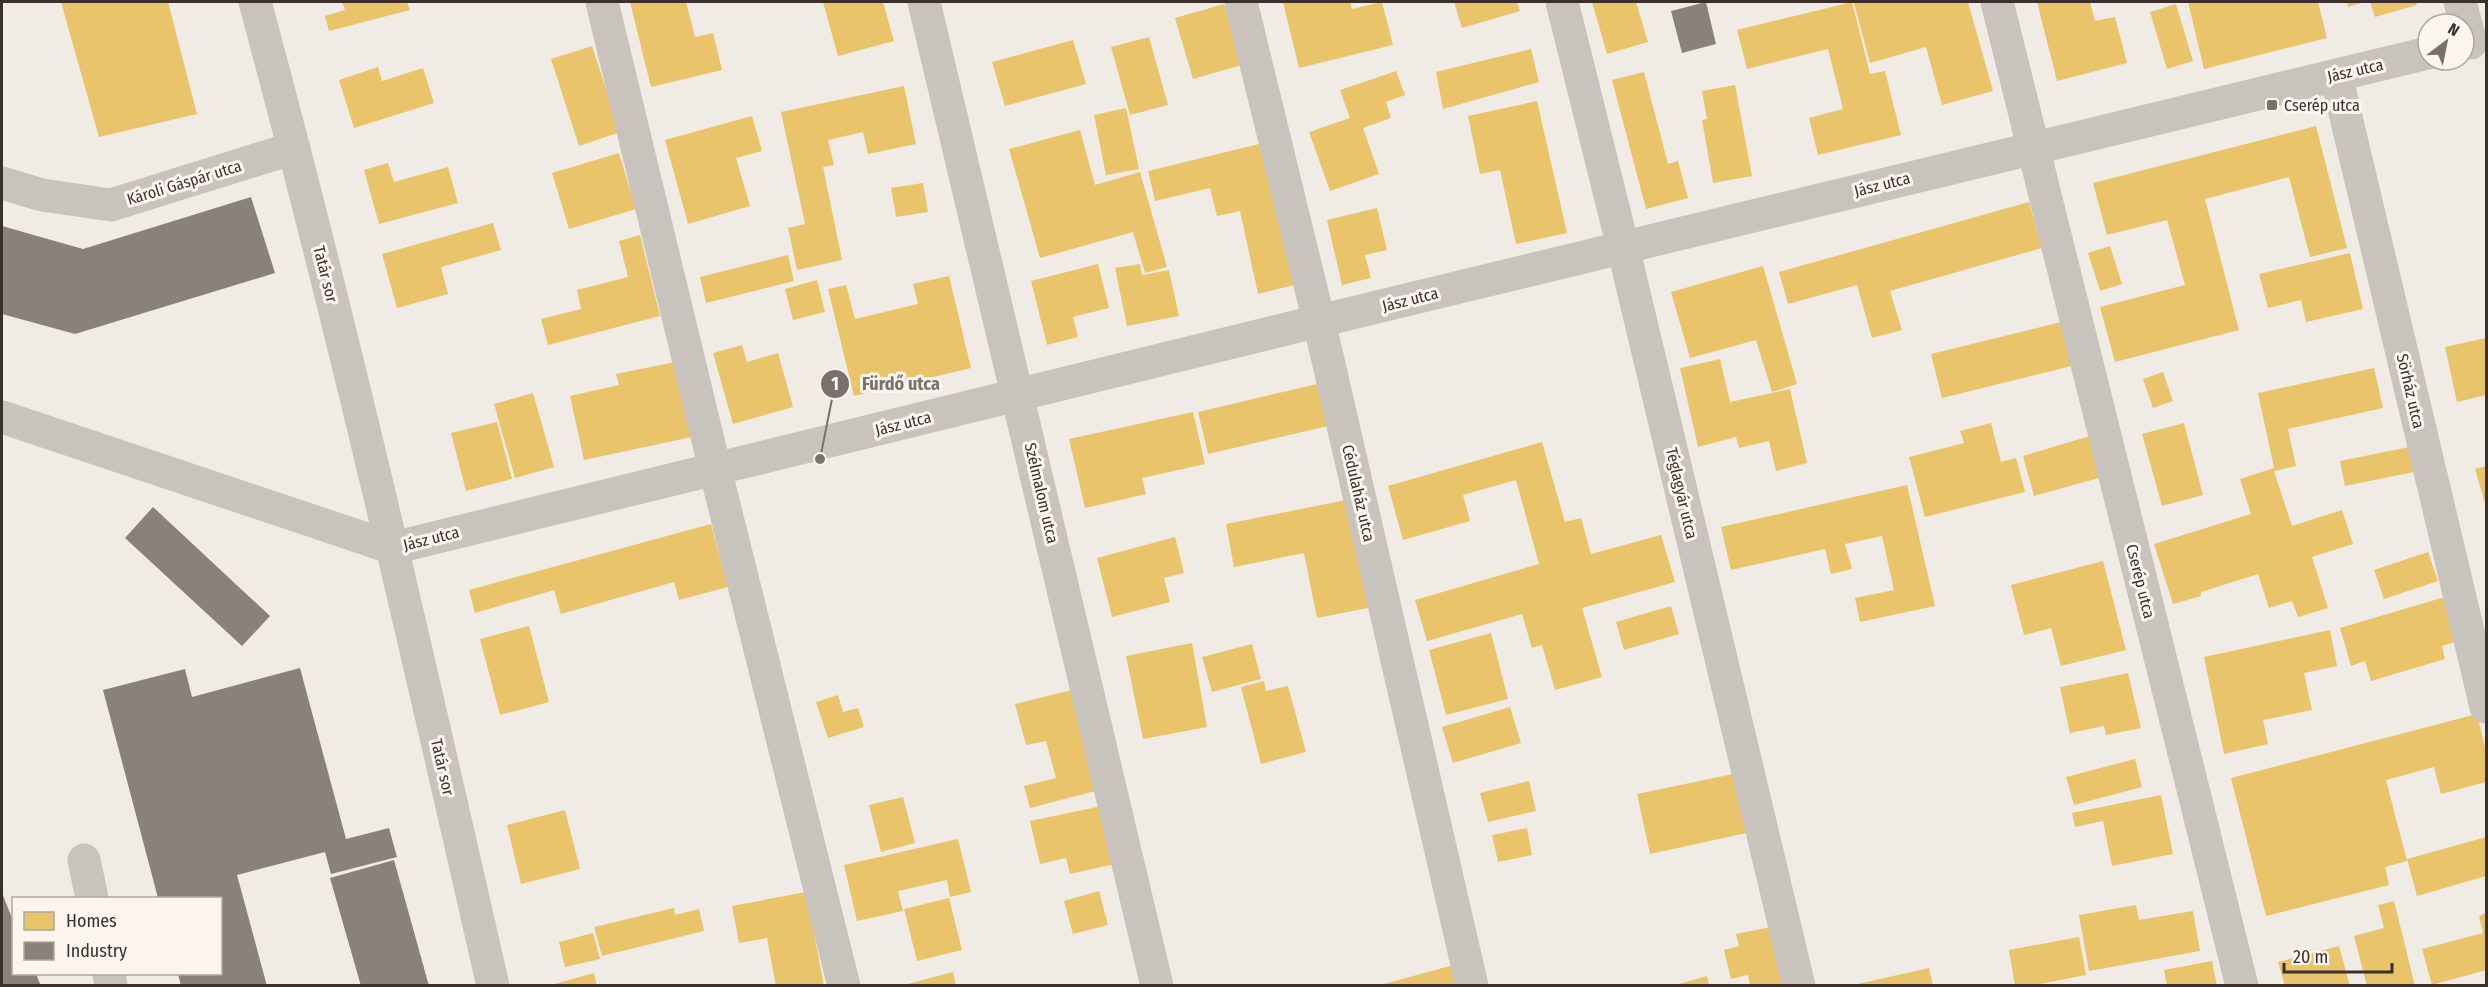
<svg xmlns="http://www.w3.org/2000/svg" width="2488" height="987" viewBox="0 0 2488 987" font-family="'Fira Sans Condensed',sans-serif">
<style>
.homes{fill:#e9c46a}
.industry{fill:#8a817c}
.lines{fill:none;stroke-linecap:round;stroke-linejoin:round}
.minor{stroke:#c9c3be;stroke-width:33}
.poi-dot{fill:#7a716c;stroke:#fbf5ee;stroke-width:2}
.labels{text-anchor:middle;stroke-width:6;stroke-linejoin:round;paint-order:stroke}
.street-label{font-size:16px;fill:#3b302b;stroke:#fbf5ee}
.poi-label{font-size:16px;fill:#3b302b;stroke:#fbf5ee;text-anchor:start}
.leader{fill:none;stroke:#7a716c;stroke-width:2}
.callout-dot{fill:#7a716c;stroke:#fbf5ee;stroke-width:2}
.mark-label{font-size:18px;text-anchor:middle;font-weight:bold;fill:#fff}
.callout-label{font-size:18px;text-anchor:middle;font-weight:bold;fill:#7a716c;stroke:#fbf5ee;stroke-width:6;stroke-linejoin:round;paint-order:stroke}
</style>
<rect width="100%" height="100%" fill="#f0ebe5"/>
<path class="homes" d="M 61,2 L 168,2 L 197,114 L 99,137 Z
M 342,2 L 407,2 L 410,10 L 329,31 L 325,16 L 345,10 Z
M 630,2 L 686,2 L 695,37 L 713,33 L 722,70 L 651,87 Z
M 823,2 L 883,2 L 894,41 L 838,56 Z
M 1283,2 L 1350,2 L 1352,9 L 1382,2 L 1393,45 L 1299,68 Z
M 1454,2 L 1517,2 L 1520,11 L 1462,28 Z
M 1592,2 L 1636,2 L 1648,42 L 1607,54 Z
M 1852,2 L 1870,74 L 1885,71 L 1901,135 L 1818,155 L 1809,118 L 1843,109 L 1828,49 L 1747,69 L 1737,30 Z
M 1859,2 L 1968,2 L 1993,91 L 1942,105 L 1926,47 L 1870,63 L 1854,3 Z
M 2037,2 L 2090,2 L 2095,21 L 2115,17 L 2127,63 L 2057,81 Z
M 2188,2 L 2318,2 L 2327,38 L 2204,69 Z
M 2347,2 L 2365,2 L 2348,7 Z
M 2370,2 L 2416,2 L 2417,5 L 2375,17 Z
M 1224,4 L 1242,65 L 1193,79 L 1175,18 Z
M 2176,4 L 2193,61 L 2167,69 L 2150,12 Z
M 1149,37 L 1168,105 L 1130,115 L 1111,47 Z
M 1073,40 L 1086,84 L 1005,106 L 992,62 Z
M 592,46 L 620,132 L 579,146 L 551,59 Z
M 1531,49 L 1539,82 L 1443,109 L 1436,72 Z
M 378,67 L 382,81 L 423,68 L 434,103 L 354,128 L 339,80 Z
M 1396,71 L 1405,95 L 1386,102 L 1391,118 L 1363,128 L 1379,174 L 1330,191 L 1309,132 L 1350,118 L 1340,90 Z
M 1644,72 L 1668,164 L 1678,161 L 1688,198 L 1646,209 L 1612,80 Z
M 1735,85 L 1752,176 L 1713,183 L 1702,120 L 1707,119 L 1702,91 Z
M 904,86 L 916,144 L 868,154 L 863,132 L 828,140 L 834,165 L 823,167 L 842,260 L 797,270 L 788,228 L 805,224 L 781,112 Z
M 1537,101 L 1567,233 L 1516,244 L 1500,170 L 1480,174 L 1468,116 Z
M 1126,108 L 1139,169 L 1106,175 L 1094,115 Z
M 752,116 L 762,151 L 736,158 L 750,206 L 688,224 L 665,140 Z
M 2316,126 L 2347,248 L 2310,257 L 2289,177 L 2205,199 L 2239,330 L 2115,362 L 2100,307 L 2185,285 L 2167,220 L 2107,235 L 2093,183 Z
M 1080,130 L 1095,185 L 1140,172 L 1167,267 L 1145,273 L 1133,232 L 1040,258 L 1009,149 Z
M 1259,144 L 1294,285 L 1258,294 L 1240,211 L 1217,216 L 1210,188 L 1155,201 L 1148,171 Z
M 619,153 L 636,209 L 569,229 L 552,173 Z
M 388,163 L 394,182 L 448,167 L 458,203 L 379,224 L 364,170 Z
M 923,183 L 928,212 L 896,217 L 891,188 Z
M 2029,202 L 2042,248 L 1890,291 L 1902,330 L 1872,338 L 1857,285 L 1788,304 L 1779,272 Z
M 1377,208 L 1387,250 L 1365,255 L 1371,278 L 1342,285 L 1327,220 Z
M 493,223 L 501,250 L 441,267 L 448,294 L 397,308 L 382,254 Z
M 640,235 L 660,316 L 548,345 L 541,319 L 581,309 L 577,290 L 628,277 L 619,241 Z
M 2110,246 L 2122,284 L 2100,291 L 2088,253 Z
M 2350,253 L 2363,309 L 2306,322 L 2301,300 L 2268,308 L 2259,274 Z
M 788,255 L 794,281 L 706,303 L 700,277 Z
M 1098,264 L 1109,308 L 1073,317 L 1078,337 L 1047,345 L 1031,281 Z
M 1140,264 L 1142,275 L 1169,270 L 1179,316 L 1127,326 L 1115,268 Z
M 1763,266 L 1797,384 L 1772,392 L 1756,340 L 1690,358 L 1671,292 Z
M 949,276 L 971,368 L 854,396 L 828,289 L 846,285 L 855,319 L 918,304 L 913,284 Z
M 817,280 L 825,312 L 793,320 L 785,289 Z
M 2061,322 L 2072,366 L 1942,398 L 1931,354 Z
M 2486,338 L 2486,395 L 2457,402 L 2445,347 Z
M 742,345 L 747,362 L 778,353 L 793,407 L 733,424 L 713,353 Z
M 1720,359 L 1730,402 L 1790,389 L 1807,463 L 1776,471 L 1769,441 L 1739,448 L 1736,437 L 1698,447 L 1680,368 Z
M 675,362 L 692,437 L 584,460 L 570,396 L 619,385 L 616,374 Z
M 2374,368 L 2383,408 L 2288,429 L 2296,466 L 2274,471 L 2292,526 L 2342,510 L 2353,544 L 2312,557 L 2328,608 L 2298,617 L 2292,601 L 2269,608 L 2258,574 L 2201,592 L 2201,596 L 2173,604 L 2154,544 L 2251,514 L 2240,479 L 2274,468 L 2258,393 Z
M 2163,372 L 2173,401 L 2153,408 L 2143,379 Z
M 1317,384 L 1328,426 L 1208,454 L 1198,412 Z
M 533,393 L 554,467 L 515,478 L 494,404 Z
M 1193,412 L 1205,464 L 1142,478 L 1146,494 L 1085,508 L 1069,439 Z
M 497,422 L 512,479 L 466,491 L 451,433 Z
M 1991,423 L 2001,462 L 2016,458 L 2025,492 L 1925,517 L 1909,457 L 1964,443 L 1960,431 Z
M 2184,423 L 2203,495 L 2162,506 L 2142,434 Z
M 2090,436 L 2102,477 L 2034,496 L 2023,456 Z
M 1542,442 L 1565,522 L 1581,518 L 1591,554 L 1661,535 L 1675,582 L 1582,608 L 1602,677 L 1555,690 L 1542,645 L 1532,648 L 1522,614 L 1427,641 L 1415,600 L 1539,564 L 1516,480 L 1463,495 L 1470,521 L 1403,540 L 1388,486 Z
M 2409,447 L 2414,472 L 2345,486 L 2340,461 Z
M 2486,466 L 2486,507 L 2475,469 Z
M 1907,485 L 1935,606 L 1860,622 L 1855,598 L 1894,590 L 1882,536 L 1845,544 L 1852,569 L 1831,574 L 1825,549 L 1731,570 L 1721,527 Z
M 1351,499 L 1373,607 L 1317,618 L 1304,553 L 1234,567 L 1226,524 Z
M 711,524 L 728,587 L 679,600 L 674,582 L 561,614 L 554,590 L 475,613 L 469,590 Z
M 1175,537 L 1184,573 L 1164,578 L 1170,602 L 1112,617 L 1097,558 Z
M 2428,552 L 2438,581 L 2384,599 L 2374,570 Z
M 2103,561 L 2126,650 L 2061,666 L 2051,628 L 2024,635 L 2011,585 Z
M 2448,596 L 2461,640 L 2442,646 L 2445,659 L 2371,681 L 2365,661 L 2351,666 L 2340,628 Z
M 1671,606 L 1679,634 L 1624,650 L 1616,622 Z
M 529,626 L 549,702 L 500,715 L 480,639 Z
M 2330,630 L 2337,666 L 2304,673 L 2312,710 L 2263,720 L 2268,744 L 2224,754 L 2204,657 Z
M 1491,633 L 1508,699 L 1446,715 L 1429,650 Z
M 1192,643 L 1207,727 L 1143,739 L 1126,656 Z
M 1252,644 L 1261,679 L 1212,692 L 1202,657 Z
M 2128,673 L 2141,728 L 2106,735 L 2104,726 L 2070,733 L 2060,687 Z
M 1264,681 L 1266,691 L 1288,686 L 1306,752 L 1261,764 L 1241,687 Z
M 1076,689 L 1103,789 L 1030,808 L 1024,786 L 1056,778 L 1046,741 L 1026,745 L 1015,704 Z
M 838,695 L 843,712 L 858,708 L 864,727 L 828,738 L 816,702 Z
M 1510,707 L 1521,743 L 1453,763 L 1442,727 Z
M 2477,714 L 2486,751 L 2486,782 L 2441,794 L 2434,767 L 2386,780 L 2407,861 L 2385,867 L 2389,885 L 2266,916 L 2231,778 Z
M 2135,759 L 2142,787 L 2074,805 L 2066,777 Z
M 1738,773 L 1751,832 L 1650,854 L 1637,794 Z
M 1529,781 L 1536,811 L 1488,822 L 1480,793 Z
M 2161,795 L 2173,854 L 2112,866 L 2103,821 L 2075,827 L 2072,813 Z
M 903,797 L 915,843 L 881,852 L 869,805 Z
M 1102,806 L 1115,864 L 1070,874 L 1066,858 L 1040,864 L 1030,821 Z
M 565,810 L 580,869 L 521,884 L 507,825 Z
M 1527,828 L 1532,855 L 1498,862 L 1492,835 Z
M 2486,837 L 2486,876 L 2417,896 L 2407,859 Z
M 958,839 L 971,892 L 950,897 L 947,880 L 898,891 L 903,911 L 857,921 L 844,865 Z
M 1099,891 L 1108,925 L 1073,934 L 1064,901 Z
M 806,892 L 824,986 L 776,986 L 767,938 L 739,943 L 732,906 Z
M 949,898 L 962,950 L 917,961 L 904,909 Z
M 2394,901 L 2415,986 L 2367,986 L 2354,936 L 2384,928 L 2378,905 Z
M 2136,905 L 2139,920 L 2193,911 L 2200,951 L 2089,971 L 2079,915 Z
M 674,908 L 675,915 L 699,909 L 704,931 L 602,956 L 594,927 Z
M 2486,913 L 2486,970 L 2432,985 L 2422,949 L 2483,933 L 2479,916 Z
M 1776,926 L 1790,986 L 1750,986 L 1748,975 L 1731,979 L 1724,950 L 1739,946 L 1736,934 Z
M 593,933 L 600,959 L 565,967 L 559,942 Z
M 2079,937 L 2086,975 L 2029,986 L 2015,986 L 2009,950 Z
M 2339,946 L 2350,986 L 2285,986 L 2278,962 Z
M 2212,961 L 2217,986 L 2167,986 L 2164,970 Z
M 1461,963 L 1467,986 L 1380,986 L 1380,985 Z
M 1929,968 L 1933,986 L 1853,986 L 1853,985 Z
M 953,972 L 956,986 L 904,986 L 904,985 Z
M 594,973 L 597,986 L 551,986 L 551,985 Z
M 1707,976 L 1709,986 L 1675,986 L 1675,985 Z"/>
<path class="industry" d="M 1706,2 L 1716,44 L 1682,53 L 1671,11 Z
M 251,197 L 275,273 L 75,334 L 2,314 L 2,226 L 83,249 Z
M 153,507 L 270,616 L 242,646 L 125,538 Z
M 300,668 L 346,839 L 389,828 L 397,857 L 331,874 L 325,852 L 237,875 L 267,986 L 181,986 L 178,974 L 220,974 L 220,898 L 158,898 L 103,690 L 185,669 L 192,697 Z
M 394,860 L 429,986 L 361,986 L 330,878 Z
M 2,893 L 14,923 L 14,974 L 36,974 L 41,986 L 2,986 Z"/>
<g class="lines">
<path class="minor" d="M 255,2 C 343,327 418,656 493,986
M 602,2 L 715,469 L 844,986
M 924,2 L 1157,986
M 1241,2 L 1319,321 L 1472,986
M 1562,2 L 1623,247 L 1799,986
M 1997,2 L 2242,986
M 2460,2 L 2471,43
M 2336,75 L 2486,707
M 2,183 L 42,195 L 111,205 L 294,148
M 2,417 L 393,548
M 393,548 L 1319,321 L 2428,53
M 84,860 L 92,898
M 109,974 L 111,986"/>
</g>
<rect class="poi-dot" x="2266" y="99" width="12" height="12" rx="3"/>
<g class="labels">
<g class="street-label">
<text transform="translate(2355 70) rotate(-13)" y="6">Jász utca</text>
<text transform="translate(184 182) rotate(-17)" y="6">Károli Gáspár utca</text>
<text transform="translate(1882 184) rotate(-14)" y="6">Jász utca</text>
<text transform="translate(326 274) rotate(76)" y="6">Tatár sor</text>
<text transform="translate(1410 299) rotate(-14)" y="6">Jász utca</text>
<text transform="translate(2411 391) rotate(77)" y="6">Sörház utca</text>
<text transform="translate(903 423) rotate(-14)" y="6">Jász utca</text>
<text transform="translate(1042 493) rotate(77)" y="6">Szélmalom utca</text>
<text transform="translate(1359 493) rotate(77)" y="6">Cédulaház utca</text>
<text transform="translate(1682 493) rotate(77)" y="6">Téglagyár utca</text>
<text transform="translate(431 538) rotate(-14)" y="6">Jász utca</text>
<text transform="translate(2141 581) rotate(76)" y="6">Cserép utca</text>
<text transform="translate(443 767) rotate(77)" y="6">Tatár sor</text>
</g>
<g class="poi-label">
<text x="2284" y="111">Cserép utca</text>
</g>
</g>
<path class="leader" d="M820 459L835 384"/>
<g class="callout-dot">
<circle cx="820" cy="459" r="6"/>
<circle cx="835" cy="384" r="15"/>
</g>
<g class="mark-label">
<text x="835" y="390">1</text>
</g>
<g class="callout-label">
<text x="901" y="390">Fürdő utca</text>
</g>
<rect width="2488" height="987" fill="none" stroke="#3b302b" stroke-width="6"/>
<rect x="12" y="897" width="210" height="78" fill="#fbf5ee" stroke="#aea6a0" stroke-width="1.5"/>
<rect x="24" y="912" width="30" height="18" fill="#e9c46a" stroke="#aea6a0" stroke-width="1.5"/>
<text x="66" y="927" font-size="18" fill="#3b302b">Homes</text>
<rect x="24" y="942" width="30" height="18" fill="#8a817c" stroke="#aea6a0" stroke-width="1.5"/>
<text x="66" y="957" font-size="18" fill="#3b302b">Industry</text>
<g transform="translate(2446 42) rotate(32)"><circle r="28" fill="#fbf5ee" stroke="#aea6a0" stroke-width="1.5"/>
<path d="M0-4.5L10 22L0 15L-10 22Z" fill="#7a716c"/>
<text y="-9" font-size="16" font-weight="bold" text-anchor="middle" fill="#3b302b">N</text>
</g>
<path d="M2284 963v9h108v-9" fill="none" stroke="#3b302b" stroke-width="3"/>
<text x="2293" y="963" font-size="18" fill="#3b302b" stroke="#fbf5ee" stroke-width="4.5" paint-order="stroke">20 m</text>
</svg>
